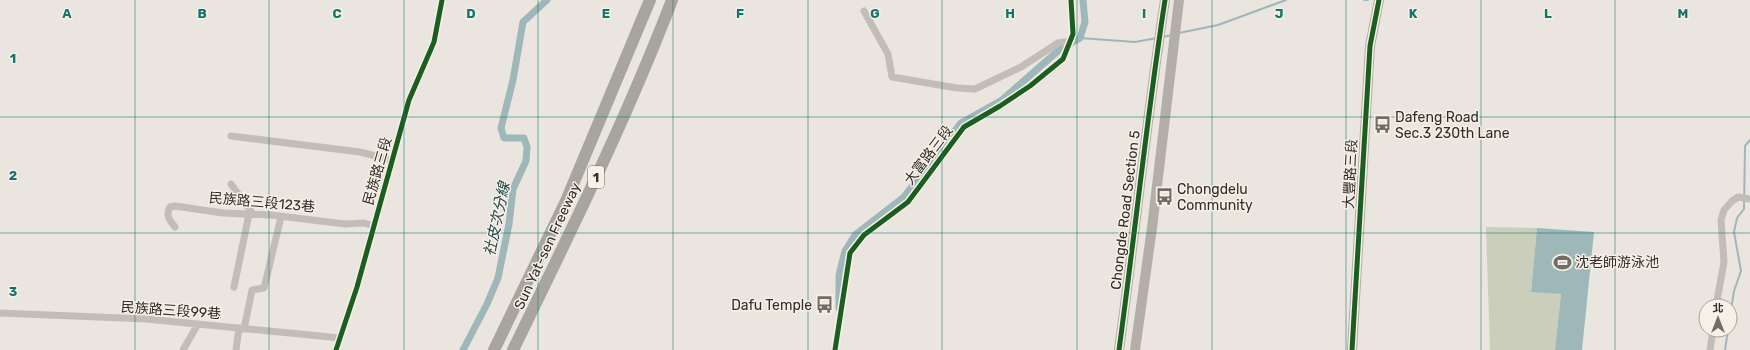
<svg xmlns="http://www.w3.org/2000/svg" width="1750" height="350" viewBox="0 0 1750 350" font-family="Rubik,'Noto Sans TC',sans-serif">
<style>
.green{fill:#cacebb}
.water{fill:#9eb7b8}
.lines{fill:none;stroke-linecap:round;stroke-linejoin:round}
.stream{stroke:#9eb7b8;stroke-width:2}
.canal{stroke:#9eb7b8;stroke-width:7}
.street{stroke:#c2bdb8;stroke-width:7}
.secondary{stroke:#b3aea9;stroke-width:10}
.highway{stroke:#a8a49e;stroke-width:12}
.cycleway-casing{stroke:#f6f0e6;stroke-width:8}
.cycleway{stroke:#1b5e20;stroke-width:5}
.grid{fill:none;stroke:#0f766e;stroke-width:1;stroke-opacity:0.55}
.labels{text-anchor:middle;stroke-width:3;stroke-linejoin:round;paint-order:stroke}
.shield{fill:#f6f0e6;stroke:#6d6660;stroke-width:1}
.shield-label{font-size:13px;font-weight:bold;fill:#322b27}
.poi-label{font-size:14px;fill:#322b27;stroke:#f6f0e6;text-anchor:start}
.street-label{font-size:14px;fill:#322b27;stroke:#f6f0e6}
.water-label{font-size:15px;font-style:italic;fill:#22494e;stroke:#f6f0e6}
.grid-label{font-size:13px;text-anchor:middle;font-weight:bold;fill:#0f766e;stroke:#f6f0e6;stroke-width:3;stroke-linejoin:round;paint-order:stroke}
</style>
<rect width="100%" height="100%" fill="#eae5df"/>
<path class="green" d="M 1486,227 L 1537,228 L 1531,291 L 1561,294 L 1555,350 L 1490,350 Z"/>
<path class="water" d="M 1537,228 L 1594,232 L 1582,350 L 1555,350 L 1561,294 L 1531,292 Z"/>
<g class="lines">
<path class="stream" d="M 1364,0 L 1368,0
M 1179,33 L 1218,25 L 1286,0
M 1163,37 L 1172,35
M 1080,38 L 1135,42 L 1157,38
M 1730,316 L 1734,291 L 1741,271 L 1734,232 L 1737,218 L 1744,209 L 1745,146 L 1750,140
M 1725,350 L 1728,330"/>
<path class="canal" d="M 839,308 L 839,275 L 845,251 L 855,235 L 904,197 L 961,123 L 1002,100 L 1059,50 L 1080,38 L 1085,22 L 1083,0
M 463,350 L 487,304 L 498,278 L 509,224 L 513,189 L 526,161 L 527,147 L 524,138 L 504,138 L 501,128 L 513,80 L 523,22 L 547,0"/>
<path class="street" d="M 864,11 L 888,54 L 892,77 L 957,88 L 975,89 L 1021,67 L 1058,43 L 1071,41
M 231,136 L 360,152 L 392,160
M 231,184 L 253,214
M 175,227 C 170,221 165,215 170,207 L 175,206 L 223,213 L 271,215 L 345,224 L 364,223 L 374,226
M 234,287 L 249,214
M 1716,306 L 1724,262 L 1721,220 L 1724,210 L 1732,201 L 1738,197 L 1750,199
M 0,313 L 146,319 L 340,338
M 244,329 L 252,290 L 264,288 L 281,217
M 183,350 L 198,324
M 236,350 L 239,328
M 336,350 L 357,287 L 409,100 L 434,42 L 442,0
M 835,350 L 850,253 L 864,235 L 908,202 L 964,127 L 1000,106 L 1030,86 L 1063,59 L 1073,34 L 1071,0
M 1710,350 L 1713,330"/>
<path class="secondary" d="M 1119,350 C 1135,233 1147,116 1165,0
M 1135,350 L 1152,228 L 1179,0
M 1352,350 L 1370,46 L 1379,0"/>
<path class="highway" d="M 494,350 L 566,201 L 650,0
M 513,350 C 569,235 626,120 672,0"/>
<defs>
<path id="cycleway" d="M 336,350 L 357,287 L 409,100 L 434,42 L 442,0
M 835,350 L 850,253 L 864,235 L 908,202 L 964,127 L 1000,106 L 1030,86 L 1063,59 L 1073,34 L 1071,0
M 1119,350 C 1135,233 1147,116 1165,0
M 1352,350 L 1370,46 L 1379,0"/>
</defs>
<use href="#cycleway" class="cycleway-casing"/>
<use href="#cycleway" class="cycleway"/>
</g>
<path class="grid" d="M 135,0 L 135,350M 269,0 L 269,350M 404,0 L 404,350M 538,0 L 538,350M 673,0 L 673,350M 808,0 L 808,350M 942,0 L 942,350M 1077,0 L 1077,350M 1212,0 L 1212,350M 1346,0 L 1346,350M 1481,0 L 1481,350M 1615,0 L 1615,350M 0,117 L 1750,117M 0,233 L 1750,233"/>
<defs>
<symbol id="bus-bare" viewBox="-9 -9 18 18"><path d="M-5-6H5V4H4V6H2V4H-2V6H-4V4H-5ZM-3.5-4V0h7V-4ZM-3.5 1.2v1.5H-2V1.2ZM2 1.2v1.5H3.5V1.2Z" fill="#726c67" stroke="#f6f0e6" stroke-width="2.5" paint-order="stroke"/></symbol>
<symbol id="stadium-bare" viewBox="-9 -9 18 18"><path d="M0-5a6.5 5 0 1 0 0 10a6.5 5 0 1 0 0-10ZM-3.5-1.8h7v3.6h-7Z" fill="#726c67" stroke="#f6f0e6" stroke-width="2.5" paint-order="stroke"/></symbol>
</defs>
<g fill-rule="evenodd">
<use href="#bus-bare" x="1370" y="112" width="25" height="25"/>
<use href="#bus-bare" x="1152" y="184" width="25" height="25"/>
<use href="#stadium-bare" x="1550" y="250" width="25" height="25"/>
<use href="#bus-bare" x="812" y="292" width="25" height="25"/>
</g>
<g class="labels">
<rect class="shield" x="588" y="166" width="16" height="22" rx="3"/>
<g class="shield-label">
<text x="596" y="182">1</text>
</g>
<g class="poi-label">
<text x="1395" y="122">Dafeng Road<tspan x="1395" dy="16">Sec.3 230th Lane</tspan></text>
<text x="1177" y="194">Chongdelu<tspan x="1177" dy="16">Community</tspan></text>
<text x="1575" y="267">沈老師游泳池</text>
<text x="812" y="310" text-anchor="end">Dafu Temple</text>
</g>
<g class="street-label">
<text transform="translate(928 155) rotate(-53)" y="5">大富路三段</text>
<text transform="translate(377 171) rotate(-74)" y="5">民族路三段</text>
<text transform="translate(1350 174) rotate(-87)" y="5">大豐路三段</text>
<text transform="translate(262 202) rotate(5)" y="5">民族路三段123巷</text>
<text transform="translate(1125 210) rotate(-83)" y="5">Chongde Road Section 5</text>
<text transform="translate(547 246) rotate(-65)" y="5">Sun Yat-sen Freeway</text>
<text transform="translate(171 310) rotate(4)" y="5">民族路三段99巷</text>
</g>
<g class="water-label">
<text transform="translate(497 219) rotate(-78)" y="5">社皮次分線</text>
</g>
</g>
<g class="grid-label">
<text x="67" y="18">A</text>
<text x="202" y="18">B</text>
<text x="337" y="18">C</text>
<text x="471" y="18">D</text>
<text x="606" y="18">E</text>
<text x="740" y="18">F</text>
<text x="875" y="18">G</text>
<text x="1010" y="18">H</text>
<text x="1144" y="18">I</text>
<text x="1279" y="18">J</text>
<text x="1413" y="18">K</text>
<text x="1548" y="18">L</text>
<text x="1683" y="18">M</text>
<text x="13" y="63">1</text>
<text x="13" y="180">2</text>
<text x="13" y="296">3</text>
</g>
<g transform="translate(1718 318)"><circle r="19" fill="#f6f0e6" stroke="#a8a19a"/>
<path d="M0-3L7 15L0 10L-7 15Z" fill="#726c67"/>
<text y="-6" font-size="11" font-weight="bold" text-anchor="middle" fill="#322b27">北</text>
</g>
</svg>
